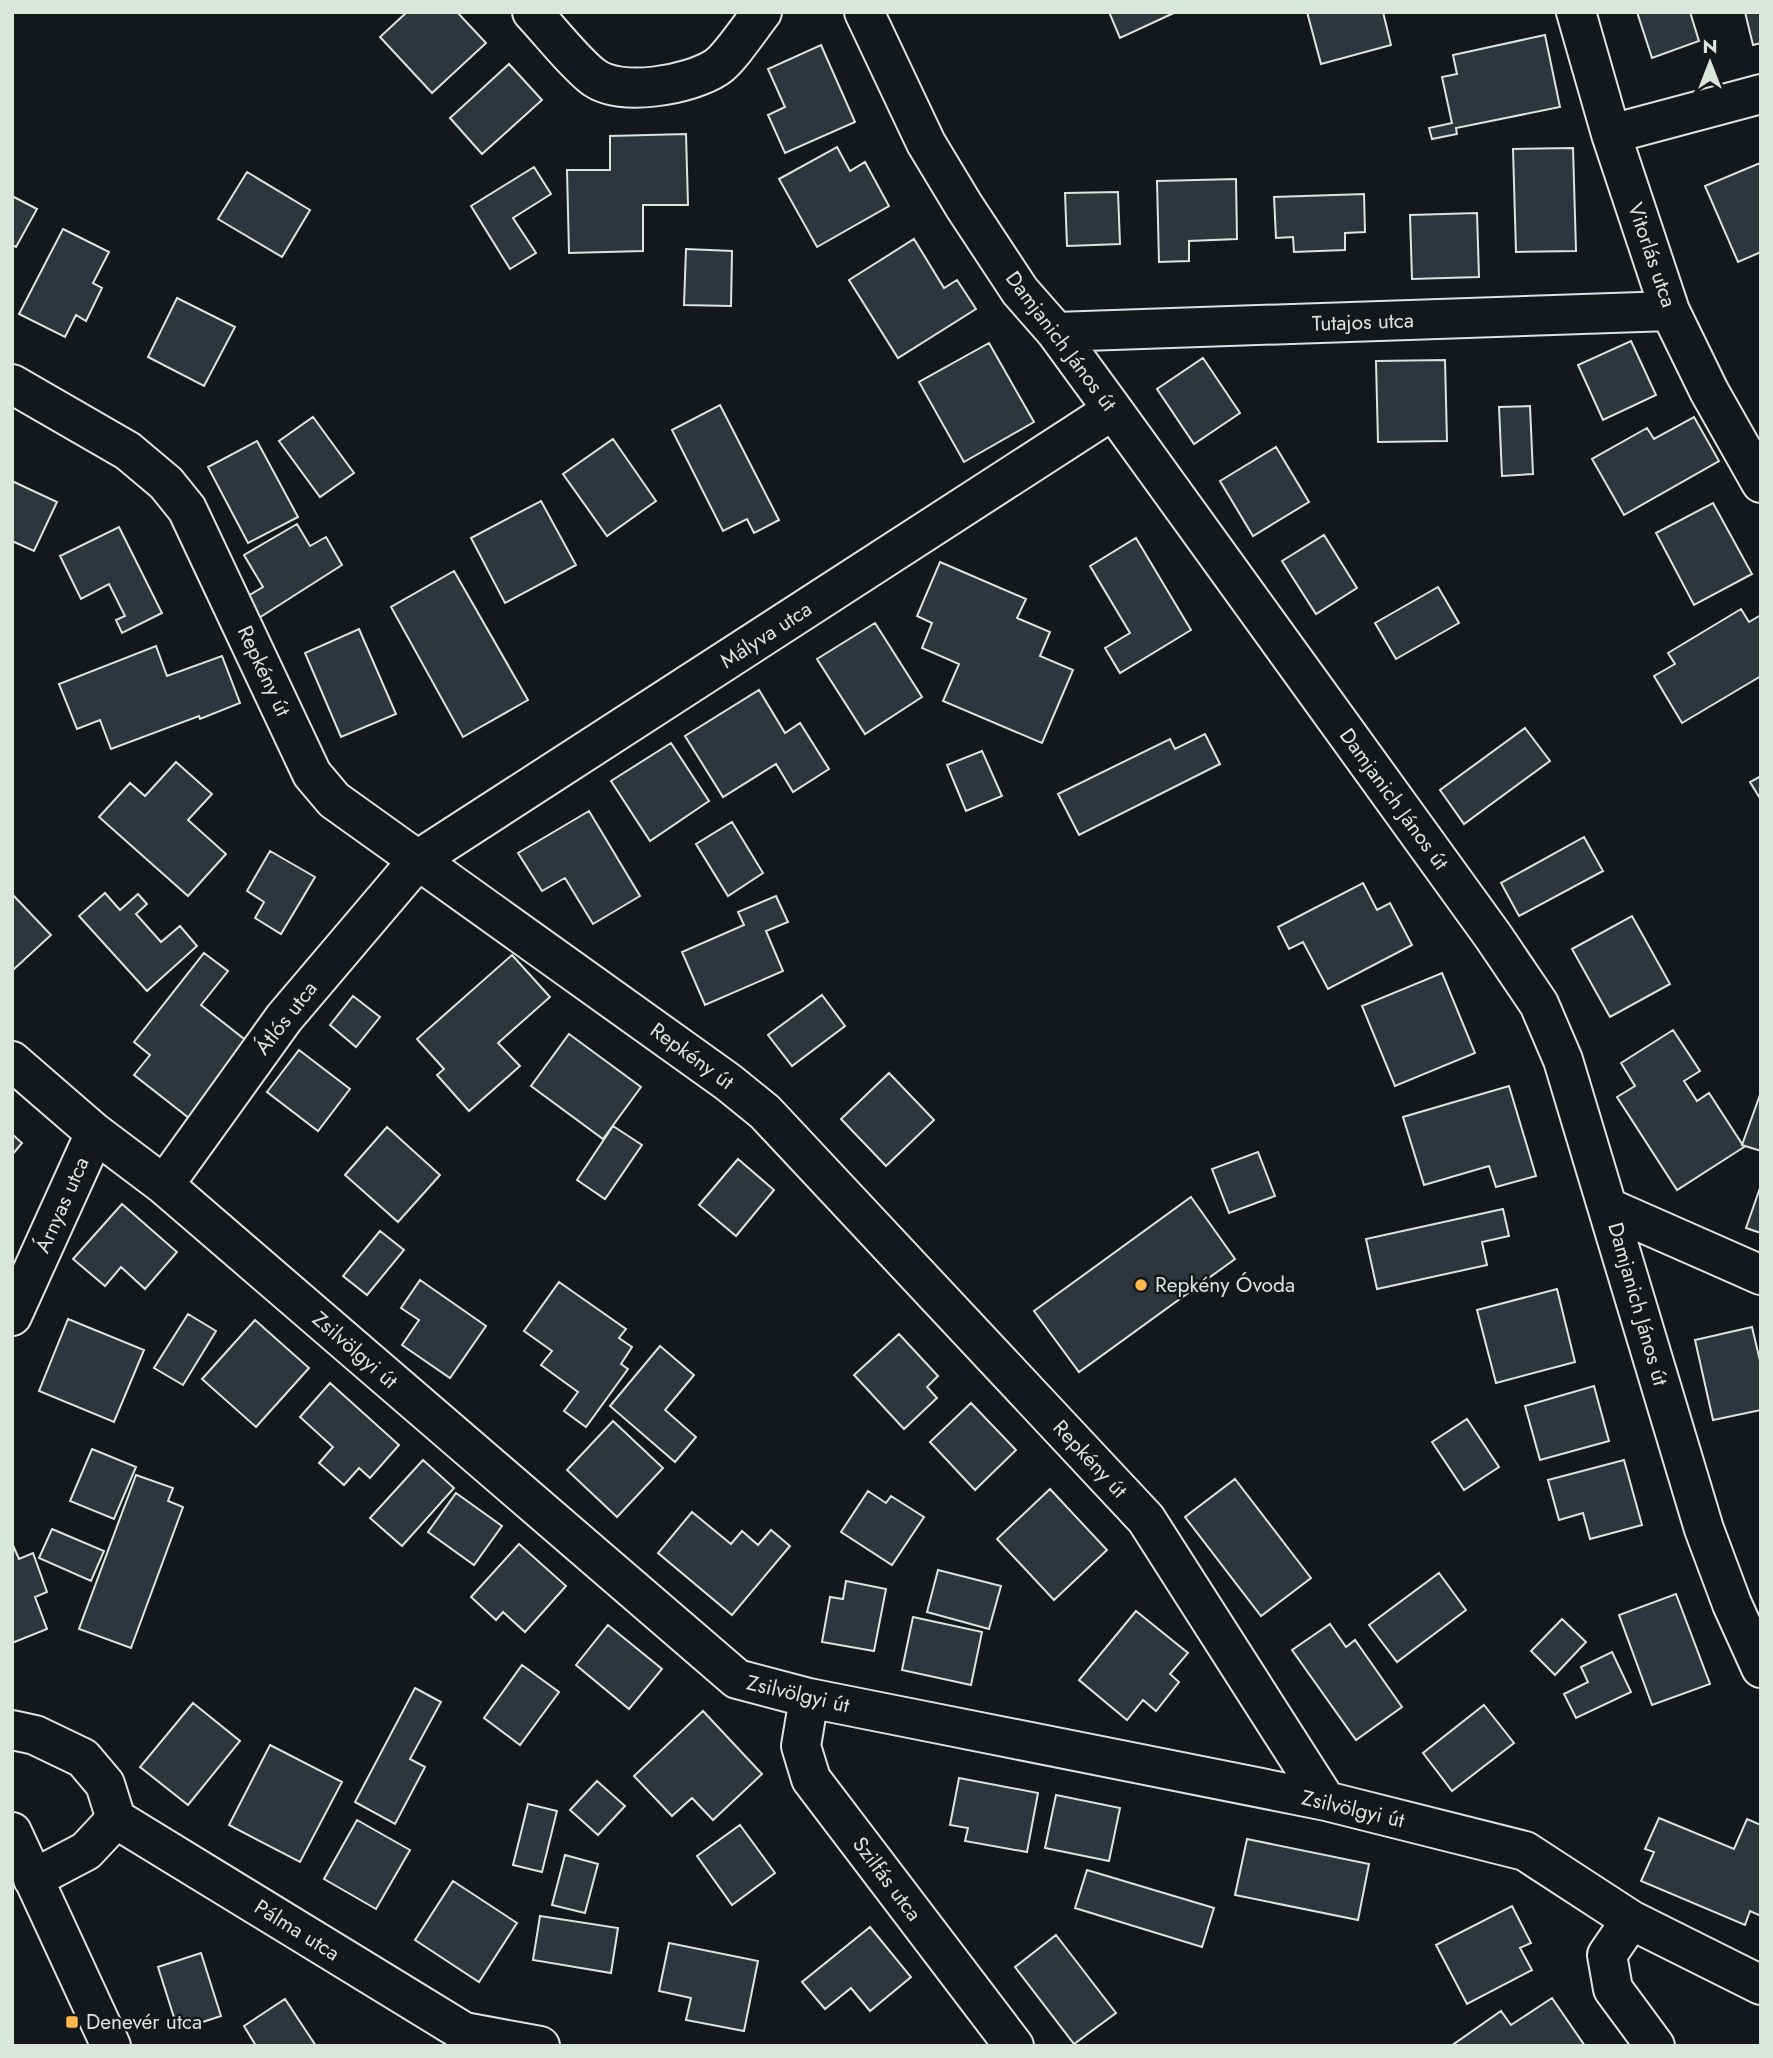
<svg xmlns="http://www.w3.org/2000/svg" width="1773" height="2058" viewBox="0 0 1773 2058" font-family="Jost,sans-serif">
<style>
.building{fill:#2c363c;stroke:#d8e6dc;stroke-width:2}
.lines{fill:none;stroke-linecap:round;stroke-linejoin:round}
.minor-casing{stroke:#d8e6dc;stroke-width:42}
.minor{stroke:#14181c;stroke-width:38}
.poi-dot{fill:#ffb74d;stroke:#14181c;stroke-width:2.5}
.labels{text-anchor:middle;stroke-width:5;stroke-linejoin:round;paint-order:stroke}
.street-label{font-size:21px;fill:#d8e6dc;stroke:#14181c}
.poi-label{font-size:21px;fill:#d8e6dc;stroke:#14181c;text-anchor:start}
</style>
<rect width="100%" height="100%" fill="#14181c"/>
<path class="building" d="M 407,12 L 457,12 L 486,43 L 432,93 L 380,37 Z
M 1109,12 L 1176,12 L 1120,38 Z
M 1307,12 L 1383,12 L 1391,45 L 1321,64 Z
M 1637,12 L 1690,12 L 1699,41 L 1652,58 Z
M 1745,12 L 1761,12 L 1761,43 L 1753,45 Z
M 1545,35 L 1560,107 L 1456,128 L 1457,134 L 1432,139 L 1429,128 L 1452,123 L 1442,77 L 1457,74 L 1453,55 Z
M 821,45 L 855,122 L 785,153 L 768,115 L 785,107 L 768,69 Z
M 509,64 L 542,100 L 482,154 L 450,118 Z
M 686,134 L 688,205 L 643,205 L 643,251 L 569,253 L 567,170 L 610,170 L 610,136 Z
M 837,147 L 850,171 L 865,162 L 889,206 L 817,247 L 779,179 Z
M 1573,148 L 1576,251 L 1516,252 L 1513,149 Z
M 1760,163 L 1761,252 L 1738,262 L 1705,186 Z
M 534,167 L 551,194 L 513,218 L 536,253 L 510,269 L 471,206 Z
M 247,172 L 310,210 L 282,257 L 218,219 Z
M 1236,179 L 1237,239 L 1189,241 L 1189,261 L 1159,262 L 1157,181 Z
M 1118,192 L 1120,244 L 1067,246 L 1065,193 Z
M 1364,194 L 1365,232 L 1345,233 L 1345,250 L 1294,252 L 1293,237 L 1276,238 L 1274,197 Z
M 12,196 L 37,209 L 16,247 L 12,245 Z
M 1477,213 L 1479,277 L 1412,279 L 1410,215 Z
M 63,229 L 109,252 L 93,283 L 102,288 L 86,321 L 76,315 L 65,337 L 19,314 Z
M 914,239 L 944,288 L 957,280 L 976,309 L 898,358 L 849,280 Z
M 686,249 L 732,251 L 731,306 L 684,305 Z
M 177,298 L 235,327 L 204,386 L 148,357 Z
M 1631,341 L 1656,395 L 1603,420 L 1578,365 Z
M 989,343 L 1034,422 L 964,462 L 919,382 Z
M 1203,358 L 1240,413 L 1194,444 L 1157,389 Z
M 1445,360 L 1447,441 L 1378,442 L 1376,361 Z
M 720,405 L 779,520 L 754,533 L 747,519 L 723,531 L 672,430 Z
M 1530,406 L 1533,474 L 1502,476 L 1499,407 Z
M 313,417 L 354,473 L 320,497 L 279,441 Z
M 1694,417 L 1719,461 L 1624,515 L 1592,459 L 1647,428 L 1654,439 Z
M 613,439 L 656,501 L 607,536 L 563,474 Z
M 257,441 L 298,517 L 248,543 L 208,467 Z
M 1276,447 L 1309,502 L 1253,536 L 1220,481 Z
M 12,481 L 57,502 L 34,551 L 12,541 Z
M 541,501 L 576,565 L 505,603 L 471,538 Z
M 1713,503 L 1752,574 L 1694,605 L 1656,533 Z
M 297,524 L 310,546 L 326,537 L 342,565 L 251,623 L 238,602 L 263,587 L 244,555 Z
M 119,527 L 162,613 L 122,633 L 116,620 L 125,616 L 109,584 L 81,599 L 60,556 Z
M 1324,535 L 1357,588 L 1316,614 L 1282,561 Z
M 1136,538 L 1191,630 L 1120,673 L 1105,648 L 1130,633 L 1090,566 Z
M 940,562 L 1026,599 L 1017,618 L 1050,632 L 1040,656 L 1073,670 L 1042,743 L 943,701 L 959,664 L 922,648 L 932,623 L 917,616 Z
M 454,571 L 528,700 L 463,737 L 391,607 Z
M 1438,587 L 1459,623 L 1396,659 L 1375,623 Z
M 1741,609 L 1749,622 L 1761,615 L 1761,676 L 1682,723 L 1654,676 L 1675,664 L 1668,653 Z
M 875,623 L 922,697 L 865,734 L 817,659 Z
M 359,629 L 396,714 L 341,737 L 305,653 Z
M 156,646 L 167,676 L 222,656 L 240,703 L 200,719 L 199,716 L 111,749 L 100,720 L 77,729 L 59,684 Z
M 759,690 L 785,733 L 800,723 L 829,769 L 793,792 L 776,764 L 723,797 L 685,736 Z
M 1525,728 L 1550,761 L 1464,824 L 1440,790 Z
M 1205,734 L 1220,764 L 1079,835 L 1058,794 L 1170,739 L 1175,749 Z
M 671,743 L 709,801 L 650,841 L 611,781 Z
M 982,751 L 1002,796 L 966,811 L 947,765 Z
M 176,762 L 212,794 L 188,820 L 226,854 L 188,896 L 99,817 L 130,783 L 145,796 Z
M 1761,776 L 1761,800 L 1750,782 Z
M 589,811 L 640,896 L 593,924 L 565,878 L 542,891 L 518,853 Z
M 732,822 L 763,873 L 728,896 L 696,844 Z
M 1584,837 L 1603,871 L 1519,916 L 1501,883 Z
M 270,851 L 315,877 L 281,934 L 255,918 L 264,902 L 247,891 Z
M 1363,883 L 1377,910 L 1390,903 L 1412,945 L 1328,989 L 1303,942 L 1289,949 L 1278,927 Z
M 105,893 L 120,910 L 138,894 L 147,904 L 136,914 L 161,942 L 180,926 L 197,946 L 147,991 L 79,916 Z
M 12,894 L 51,935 L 12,971 Z
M 776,896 L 788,922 L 766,931 L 783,971 L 705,1005 L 682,952 L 744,925 L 738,912 Z
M 1632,916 L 1670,984 L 1610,1017 L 1572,949 Z
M 204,953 L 228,971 L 201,1005 L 248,1042 L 189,1118 L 134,1075 L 150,1055 L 134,1042 Z
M 512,955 L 550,997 L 498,1043 L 520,1066 L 469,1111 L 437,1075 L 444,1069 L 417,1039 Z
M 1442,973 L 1475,1053 L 1395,1086 L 1362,1006 Z
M 822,995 L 845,1026 L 792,1066 L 768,1035 Z
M 353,996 L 380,1017 L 356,1047 L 330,1025 Z
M 1673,1030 L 1700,1071 L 1684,1081 L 1697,1101 L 1709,1093 L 1744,1147 L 1677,1190 L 1617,1097 L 1635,1086 L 1621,1063 Z
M 569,1034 L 641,1087 L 603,1139 L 531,1086 Z
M 299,1050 L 350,1089 L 318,1131 L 267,1092 Z
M 889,1073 L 934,1120 L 886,1166 L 841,1119 Z
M 1509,1086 L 1536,1176 L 1496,1187 L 1489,1166 L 1424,1185 L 1403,1117 Z
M 1761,1092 L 1761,1151 L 1742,1145 Z
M 613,1126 L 642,1145 L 605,1199 L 577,1180 Z
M 387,1127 L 440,1175 L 398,1222 L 345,1175 Z
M 12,1134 L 22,1143 L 12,1155 Z
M 1258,1152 L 1275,1196 L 1229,1213 L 1212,1169 Z
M 738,1159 L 774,1190 L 736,1236 L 699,1205 Z
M 1761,1185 L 1761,1233 L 1746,1228 Z
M 1191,1197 L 1235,1259 L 1079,1372 L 1034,1311 Z
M 122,1204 L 177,1252 L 145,1289 L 121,1267 L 105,1286 L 73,1259 Z
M 1503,1209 L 1509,1236 L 1482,1242 L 1487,1265 L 1377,1289 L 1366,1239 Z
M 380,1231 L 404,1250 L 367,1295 L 343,1276 Z
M 420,1280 L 486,1326 L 450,1378 L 402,1345 L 419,1320 L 401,1308 Z
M 559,1282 L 626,1329 L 619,1338 L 632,1347 L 621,1364 L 628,1369 L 586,1427 L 564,1411 L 578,1392 L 541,1365 L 552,1351 L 524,1331 Z
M 1557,1289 L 1575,1362 L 1496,1383 L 1477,1310 Z
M 188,1314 L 216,1331 L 183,1385 L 154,1368 Z
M 68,1319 L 144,1350 L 114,1422 L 39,1391 Z
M 255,1320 L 309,1368 L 256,1427 L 202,1379 Z
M 1752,1327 L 1761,1365 L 1761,1410 L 1713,1420 L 1695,1340 Z
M 899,1334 L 938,1376 L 927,1387 L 937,1398 L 904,1429 L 854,1375 Z
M 660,1346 L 694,1375 L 665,1410 L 696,1437 L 675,1462 L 610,1406 Z
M 330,1383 L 399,1445 L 370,1478 L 359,1468 L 344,1485 L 319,1463 L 333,1447 L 300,1417 Z
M 1594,1386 L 1609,1441 L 1540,1460 L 1525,1406 Z
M 971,1403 L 1016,1450 L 975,1490 L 930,1442 Z
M 1467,1419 L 1499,1467 L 1464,1490 L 1432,1442 Z
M 613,1421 L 663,1468 L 617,1517 L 567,1470 Z
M 92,1449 L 136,1467 L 114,1519 L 70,1501 Z
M 423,1460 L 454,1488 L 402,1546 L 370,1518 Z
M 1624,1460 L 1642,1525 L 1590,1539 L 1583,1513 L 1559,1520 L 1548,1480 Z
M 136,1475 L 173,1488 L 168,1501 L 183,1507 L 131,1648 L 79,1629 Z
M 1235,1479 L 1311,1578 L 1261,1616 L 1185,1517 Z
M 1050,1489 L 1107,1550 L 1054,1600 L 997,1539 Z
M 868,1491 L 886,1503 L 891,1496 L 924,1517 L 892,1565 L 841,1532 Z
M 456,1493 L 502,1526 L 474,1565 L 428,1532 Z
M 692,1512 L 731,1544 L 742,1531 L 758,1545 L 771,1530 L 790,1546 L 732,1615 L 658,1553 Z
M 52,1529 L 104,1551 L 91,1581 L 39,1558 Z
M 12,1543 L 19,1559 L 33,1553 L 47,1592 L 35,1597 L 47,1629 L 12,1643 Z
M 519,1544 L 566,1586 L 525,1632 L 503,1612 L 496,1620 L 471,1597 Z
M 938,1570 L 1001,1586 L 989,1629 L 927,1612 Z
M 1439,1573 L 1466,1610 L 1397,1662 L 1369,1625 Z
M 846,1581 L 886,1589 L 874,1651 L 822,1642 L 830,1597 L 843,1599 Z
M 1676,1594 L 1710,1684 L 1652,1705 L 1619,1615 Z
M 1136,1611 L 1188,1653 L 1170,1674 L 1179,1682 L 1156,1711 L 1143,1700 L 1127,1720 L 1079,1680 Z
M 913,1617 L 982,1632 L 971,1685 L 902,1670 Z
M 1562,1619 L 1586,1642 L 1555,1675 L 1531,1651 Z
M 1330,1624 L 1346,1647 L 1355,1640 L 1402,1707 L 1356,1740 L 1292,1650 Z
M 608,1625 L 662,1669 L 629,1709 L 576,1665 Z
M 1612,1652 L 1631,1692 L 1576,1718 L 1564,1694 L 1588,1682 L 1581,1667 Z
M 522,1665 L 559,1692 L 520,1745 L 484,1718 Z
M 415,1688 L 441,1702 L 410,1759 L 425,1767 L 395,1824 L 355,1802 Z
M 193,1703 L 240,1741 L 188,1805 L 140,1767 Z
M 1484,1705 L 1514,1743 L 1452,1791 L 1423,1753 Z
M 703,1711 L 762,1774 L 713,1820 L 692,1798 L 672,1816 L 634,1776 Z
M 270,1745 L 342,1782 L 300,1862 L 229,1825 Z
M 959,1778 L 1038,1793 L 1027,1852 L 965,1841 L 968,1828 L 950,1825 Z
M 597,1781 L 625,1806 L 598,1835 L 570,1810 Z
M 1056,1795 L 1120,1808 L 1109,1861 L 1045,1848 Z
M 528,1804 L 557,1811 L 542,1872 L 513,1865 Z
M 1659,1818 L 1734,1849 L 1747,1819 L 1761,1825 L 1761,1916 L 1750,1911 L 1745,1925 L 1641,1881 L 1654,1852 L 1645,1849 Z
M 357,1820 L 410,1850 L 376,1909 L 324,1879 Z
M 740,1825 L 775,1873 L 732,1905 L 697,1856 Z
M 1247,1839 L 1369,1864 L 1358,1920 L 1235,1895 Z
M 565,1855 L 598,1864 L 585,1913 L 552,1905 Z
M 1087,1870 L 1214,1908 L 1202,1947 L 1075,1908 Z
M 453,1881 L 517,1923 L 479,1982 L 415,1940 Z
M 1512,1906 L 1531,1943 L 1520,1948 L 1532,1970 L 1467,2004 L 1436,1945 Z
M 540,1916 L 618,1928 L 611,1973 L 533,1960 Z
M 870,1927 L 911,1977 L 870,2011 L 851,1988 L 825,2009 L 802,1982 Z
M 1056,1935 L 1116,2013 L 1074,2044 L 1015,1967 Z
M 669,1943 L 758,1961 L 744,2031 L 686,2020 L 691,1998 L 659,1991 Z
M 201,1953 L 221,2016 L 178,2030 L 158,1967 Z
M 1552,1998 L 1585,2046 L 1451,2046 L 1501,2011 L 1511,2025 Z
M 285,1999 L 316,2046 L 256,2046 L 244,2026 Z"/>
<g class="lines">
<defs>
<path id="minor" d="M 532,12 C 550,31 573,61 592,76 C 619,98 690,85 717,67 C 730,58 751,26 762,12
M 864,12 L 926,143 L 964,206 L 1020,291 L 1056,332 L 1113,410 L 1493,936 L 1539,1004 L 1563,1060 L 1704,1529 L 1732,1604 L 1761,1668
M 1576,12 L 1611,134 L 1670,311 L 1709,391 L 1761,483
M 1611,134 L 1761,94
M 1056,332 L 1670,311
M 12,384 L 128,451 L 166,483 L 187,509 L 312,774 L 334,800 L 728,1082 L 765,1112 L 1146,1519 L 1326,1801
M 12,1061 L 95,1133 L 164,1185 L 737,1679 L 809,1698 L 1326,1801 L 1525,1851 L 1631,1920 L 1761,1985
M 164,1185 L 284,1018 L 419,859 L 1113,410
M 1609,1208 L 1761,1275
M 12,1316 L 95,1133
M 809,1698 L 801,1746 L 811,1779 L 1014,2046
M 12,1730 L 35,1735 L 83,1758 L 105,1784 L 116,1819 L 464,2032 L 474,2046
M 12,1832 L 111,2046
M 33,1879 L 86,1851 L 116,1819
M 1631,1920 L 1607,1955 L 1613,1989 L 1655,2046
M 464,2032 L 540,2046"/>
</defs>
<use href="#minor" class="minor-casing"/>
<use href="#minor" class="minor"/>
</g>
<g class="poi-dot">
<circle cx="1141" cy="1285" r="7"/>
<rect x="65" y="2015" width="14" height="14" rx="3.5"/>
</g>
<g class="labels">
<g class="street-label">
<text transform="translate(1652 255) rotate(71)" y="7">Vitorlás utca</text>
<text transform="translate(1363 322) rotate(-2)" y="7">Tutajos utca</text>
<text transform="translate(1061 341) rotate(53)" y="7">Damjanich János út</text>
<text transform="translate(766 635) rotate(-33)" y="7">Mályva utca</text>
<text transform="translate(264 671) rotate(65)" y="7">Repkény út</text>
<text transform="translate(1394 799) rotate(54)" y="7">Damjanich János út</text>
<text transform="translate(286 1018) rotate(-52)" y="7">Átlós utca</text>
<text transform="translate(692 1056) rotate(36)" y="7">Repkény út</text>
<text transform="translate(62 1205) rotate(-66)" y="7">Árnyas utca</text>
<text transform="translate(1638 1304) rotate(74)" y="7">Damjanich János út</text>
<text transform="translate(355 1350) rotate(41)" y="7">Zsilvölgyi út</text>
<text transform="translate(1090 1459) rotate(47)" y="7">Repkény út</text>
<text transform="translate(798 1694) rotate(13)" y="7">Zsilvölgyi út</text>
<text transform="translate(1353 1809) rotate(13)" y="7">Zsilvölgyi út</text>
<text transform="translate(887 1879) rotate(53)" y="7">Szilfás utca</text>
<text transform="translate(297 1930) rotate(32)" y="7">Pálma utca</text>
</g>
<g class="poi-label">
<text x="1155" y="1292">Repkény Óvoda</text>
<text x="86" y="2029">Denevér utca</text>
</g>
</g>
<rect width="1773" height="2058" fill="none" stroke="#d8e6dc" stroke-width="28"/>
<g transform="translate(1710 63)" stroke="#14181c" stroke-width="5" paint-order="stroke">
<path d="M0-5L12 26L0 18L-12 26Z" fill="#d8e6dc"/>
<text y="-10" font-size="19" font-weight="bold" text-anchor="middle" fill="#d8e6dc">N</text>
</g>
</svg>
